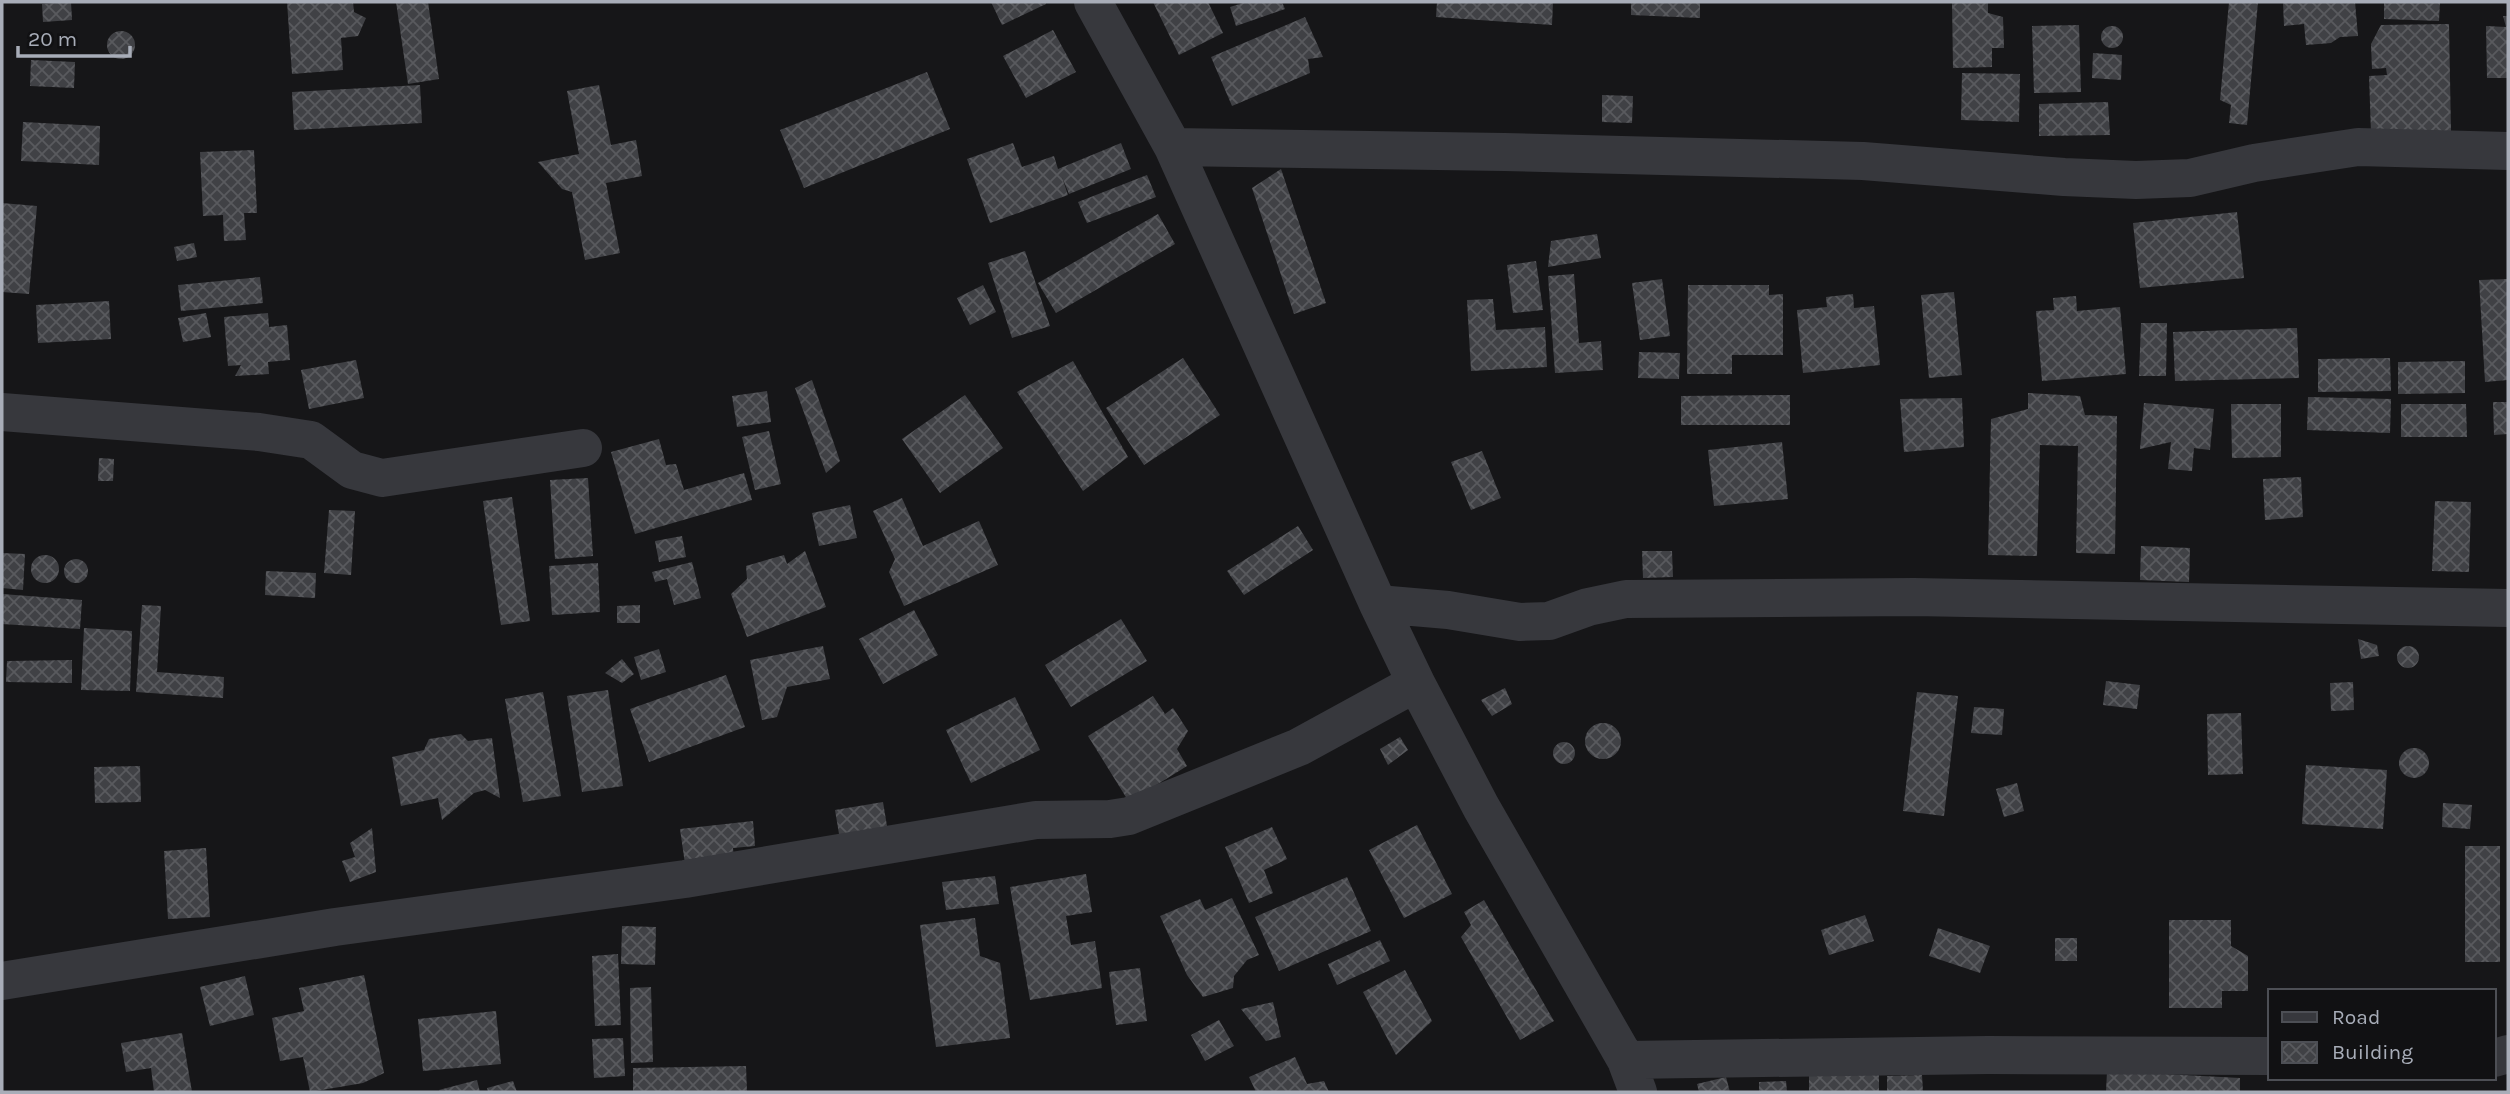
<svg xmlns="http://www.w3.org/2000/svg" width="2510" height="1094" viewBox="0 0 2510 1094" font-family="Karla,sans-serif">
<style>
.building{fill:url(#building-cross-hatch)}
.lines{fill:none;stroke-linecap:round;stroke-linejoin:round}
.minor{stroke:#37383d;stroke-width:38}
</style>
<defs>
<pattern id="building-cross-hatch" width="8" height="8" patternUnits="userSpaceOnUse" patternTransform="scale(1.75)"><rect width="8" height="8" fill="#404145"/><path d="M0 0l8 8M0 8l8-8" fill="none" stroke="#595a5e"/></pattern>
</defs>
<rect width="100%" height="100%" fill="#161618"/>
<path class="building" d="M 71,2 L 72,20 L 43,22 L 42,4 Z
M 287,2 L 353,2 L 354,12 L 366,18 L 358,36 L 341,38 L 343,70 L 292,74 Z
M 396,2 L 428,2 L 439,79 L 408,84 Z
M 991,2 L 1045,2 L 1046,4 L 1002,25 Z
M 1153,2 L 1208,2 L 1223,33 L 1179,55 Z
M 1246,2 L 1282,2 L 1285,9 L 1236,26 L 1230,7 Z
M 1437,2 L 1553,2 L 1552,25 L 1436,17 Z
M 1631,2 L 1700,2 L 1700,18 L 1631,15 Z
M 1952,2 L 1988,2 L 1988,13 L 2003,17 L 2004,48 L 1992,48 L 1992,67 L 1953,68 Z
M 2229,2 L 2258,2 L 2247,125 L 2229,123 L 2231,105 L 2220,100 Z
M 2283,2 L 2355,2 L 2358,36 L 2340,37 L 2331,43 L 2306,45 L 2304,24 L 2284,26 Z
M 2384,2 L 2440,2 L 2439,21 L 2384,19 Z
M 2503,16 L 2508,16 L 2508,78 L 2487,78 L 2486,26 L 2506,27 Z
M 1305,17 L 1323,57 L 1308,59 L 1310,73 L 1232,106 L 1211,57 Z
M 2449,24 L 2451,131 L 2371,133 L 2369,76 L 2387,75 L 2386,68 L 2372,69 L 2371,44 L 2381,25 Z
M 2079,25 L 2081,92 L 2034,93 L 2032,26 Z
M2101 37a11 11 0 1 1 22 0a11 11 0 1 1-22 0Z
M 1053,30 L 1076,72 L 1026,98 L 1003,56 Z
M107 45a14 14 0 1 1 28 0a14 14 0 1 1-28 0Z
M 2093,53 L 2122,55 L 2121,80 L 2092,78 Z
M 31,60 L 75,62 L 74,88 L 30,86 Z
M 927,72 L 950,129 L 804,188 L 780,130 Z
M 1962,73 L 2020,74 L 2019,122 L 1961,120 Z
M 420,85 L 422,123 L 294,130 L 292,92 Z
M 599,85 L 611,145 L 636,140 L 642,176 L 606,183 L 620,253 L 585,260 L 572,192 L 562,189 L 538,162 L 579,154 L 567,91 Z
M 1602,95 L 1633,96 L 1632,123 L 1602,122 Z
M 2108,102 L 2110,135 L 2039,136 L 2039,104 Z
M 23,122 L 100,126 L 99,165 L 21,161 Z
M 1013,143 L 1022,167 L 1054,156 L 1058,169 L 1121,143 L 1131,169 L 1069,194 L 1062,177 L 1068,195 L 990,223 L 967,159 Z
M 254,150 L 257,213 L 244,213 L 246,240 L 224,241 L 223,215 L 203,216 L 200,152 Z
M 1281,169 L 1326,303 L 1294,314 L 1252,188 Z
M 1147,175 L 1156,197 L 1087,223 L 1078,202 Z
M 2,203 L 37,206 L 29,294 L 2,292 Z
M 2237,212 L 2244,278 L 2140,288 L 2133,223 Z
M 1158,214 L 1175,244 L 1056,313 L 1038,283 Z
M 1597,234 L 1601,258 L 1548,267 L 1551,241 Z
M 194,243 L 197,257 L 177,261 L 174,247 Z
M 1025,251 L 1050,326 L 1012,338 L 988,263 Z
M 1536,261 L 1543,310 L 1513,313 L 1507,265 Z
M 1574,274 L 1579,343 L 1601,341 L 1603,370 L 1555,373 L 1548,276 Z
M 260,277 L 263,303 L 181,311 L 178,285 Z
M 1662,279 L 1670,336 L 1640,340 L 1632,283 Z
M 2508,279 L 2508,380 L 2485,382 L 2479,280 Z
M 983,285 L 996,312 L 970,325 L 957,298 Z
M 1688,285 L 1769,285 L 1769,295 L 1783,294 L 1783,355 L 1732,355 L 1732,374 L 1687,374 Z
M 1954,292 L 1962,375 L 1929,378 L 1921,295 Z
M 1853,294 L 1854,308 L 1874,306 L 1880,365 L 1803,373 L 1797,310 L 1827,307 L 1826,297 Z
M 2076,296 L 2077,311 L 2120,307 L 2126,374 L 2042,381 L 2036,311 L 2054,310 L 2053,298 Z
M 1493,299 L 1496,330 L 1545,327 L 1547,367 L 1471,371 L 1467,300 Z
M 109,301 L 111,339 L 38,343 L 36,305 Z
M 206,313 L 211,337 L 183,342 L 178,318 Z
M 268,313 L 269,327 L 287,325 L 290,360 L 268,362 L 269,374 L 235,376 L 241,365 L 228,366 L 224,317 Z
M 2141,323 L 2167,323 L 2166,376 L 2139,376 Z
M 2297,328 L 2299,378 L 2175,381 L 2173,332 Z
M 1639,352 L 1680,353 L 1679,379 L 1638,378 Z
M 1183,358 L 1220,415 L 1144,465 L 1106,408 Z
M 2390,358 L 2391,391 L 2318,392 L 2318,359 Z
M 356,360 L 364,398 L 309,409 L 301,370 Z
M 1073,361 L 1128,457 L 1083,491 L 1017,392 Z
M 2465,361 L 2465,393 L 2398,394 L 2398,362 Z
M 812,380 L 840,461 L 826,473 L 795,388 Z
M 767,391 L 771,422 L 737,427 L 732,396 Z
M 2028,393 L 2080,396 L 2085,415 L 2117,416 L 2115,554 L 2076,553 L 2078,446 L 2040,445 L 2037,556 L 1988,555 L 1991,419 L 2028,409 Z
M 965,395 L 1003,448 L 940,493 L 902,439 Z
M 1790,395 L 1790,425 L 1681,425 L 1681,396 Z
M 2308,397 L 2391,399 L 2390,433 L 2307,430 Z
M 1962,398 L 1964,447 L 1904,452 L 1900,399 Z
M 2493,402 L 2508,402 L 2508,434 L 2494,435 Z
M 2144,403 L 2214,409 L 2210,450 L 2194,448 L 2192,471 L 2168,469 L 2171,442 L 2140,449 Z
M 2231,404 L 2281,404 L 2281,457 L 2232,458 Z
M 2401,404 L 2466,404 L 2467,437 L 2401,437 Z
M 769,431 L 781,484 L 755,490 L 742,437 Z
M 659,439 L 666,465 L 676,464 L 684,490 L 744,473 L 752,500 L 635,534 L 611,452 Z
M 1782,442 L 1788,499 L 1714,506 L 1708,450 Z
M 1482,451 L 1501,498 L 1471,510 L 1451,462 Z
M 99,458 L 114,459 L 113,481 L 98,481 Z
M 2301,477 L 2303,517 L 2265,520 L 2263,479 Z
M 588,478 L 593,556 L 555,559 L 550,480 Z
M 512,497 L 530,621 L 501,625 L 483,501 Z
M 902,498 L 923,546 L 979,521 L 998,565 L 904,606 L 889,572 L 895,559 L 873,511 Z
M 2435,501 L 2471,502 L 2469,572 L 2432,571 Z
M 850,505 L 857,538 L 819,546 L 812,513 Z
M 329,510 L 355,511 L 351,575 L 324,573 Z
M 1298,526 L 1313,550 L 1244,595 L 1227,571 Z
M 682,536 L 686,557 L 659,562 L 655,541 Z
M 2141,546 L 2190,548 L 2189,582 L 2140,580 Z
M 805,551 L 826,607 L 747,637 L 731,594 L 747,579 L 746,566 L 784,555 L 787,564 Z
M 1642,551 L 1672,551 L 1673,577 L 1643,578 Z
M 3,553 L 25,554 L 23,590 L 2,588 Z
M31 569a14 14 0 1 1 28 0a14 14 0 1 1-28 0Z
M64 571a12 12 0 1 1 24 0a12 12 0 1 1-24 0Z
M 692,562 L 701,598 L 674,605 L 667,579 L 655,582 L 652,572 Z
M 598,563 L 600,612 L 552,615 L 549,566 Z
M 266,571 L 316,573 L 315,598 L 265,595 Z
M 2,594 L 82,600 L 80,629 L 2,624 Z
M 142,605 L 161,606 L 157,672 L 224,677 L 223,698 L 136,692 Z
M 640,605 L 640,623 L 617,623 L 617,606 Z
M 914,610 L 938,655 L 883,684 L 859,639 Z
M 1121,619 L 1147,661 L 1071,707 L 1045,665 Z
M 84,628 L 132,631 L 130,691 L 81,690 Z
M 2358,639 L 2377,645 L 2379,656 L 2361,659 Z
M2397 657a11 11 0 1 1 22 0a11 11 0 1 1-22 0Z
M 823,646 L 830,679 L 787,687 L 777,717 L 762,720 L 750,660 Z
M 659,649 L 666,672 L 641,680 L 634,657 Z
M 622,659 L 634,674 L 622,683 L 605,673 Z
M 72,660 L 72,683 L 6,682 L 7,661 Z
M 726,675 L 745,727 L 649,762 L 630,709 Z
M 2106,681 L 2140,685 L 2137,709 L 2103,705 Z
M 2353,682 L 2354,710 L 2331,711 L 2330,683 Z
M 1505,688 L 1512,704 L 1492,716 L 1481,700 Z
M 608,690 L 623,786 L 582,792 L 567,696 Z
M 543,692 L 561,796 L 523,802 L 505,699 Z
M 1917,692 L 1958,696 L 1944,816 L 1903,811 Z
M 1153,696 L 1165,714 L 1173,708 L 1188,731 L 1177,749 L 1187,766 L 1129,802 L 1088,736 Z
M 1015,697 L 1040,750 L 971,783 L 946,730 Z
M 1974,707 L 2004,709 L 2002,735 L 1971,733 Z
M 2241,713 L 2243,774 L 2208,775 L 2207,714 Z
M1585 741a18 18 0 1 1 36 0a18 18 0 1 1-36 0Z
M 461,734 L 468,741 L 492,738 L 500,798 L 485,790 L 474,793 L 442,820 L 438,798 L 401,806 L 392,757 L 424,750 L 429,739 Z
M 1400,737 L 1408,750 L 1388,765 L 1380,749 Z
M1553 753a11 11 0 1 1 22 0a11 11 0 1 1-22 0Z
M2399 763a15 15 0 1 1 30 0a15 15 0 1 1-30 0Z
M 2306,765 L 2387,770 L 2383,829 L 2302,824 Z
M 140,766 L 141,802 L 95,803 L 94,767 Z
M 2017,783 L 2024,811 L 2004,817 L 1996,789 Z
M 883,802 L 888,832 L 840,840 L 835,810 Z
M 2443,803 L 2472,805 L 2470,829 L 2442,827 Z
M 753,821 L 755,846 L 733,848 L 734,859 L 685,864 L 680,829 Z
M 1417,825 L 1452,894 L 1404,918 L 1369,850 Z
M 1272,827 L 1287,859 L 1264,870 L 1273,893 L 1249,903 L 1225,847 Z
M 372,828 L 376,872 L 350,882 L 342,861 L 355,857 L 350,843 Z
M 2465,846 L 2500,846 L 2500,962 L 2465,962 Z
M 206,848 L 210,917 L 168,919 L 164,851 Z
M 1086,874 L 1092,912 L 1066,916 L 1071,945 L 1095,941 L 1102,988 L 1030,1000 L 1010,887 Z
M 995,876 L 999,904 L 946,910 L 942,882 Z
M 1347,877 L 1371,931 L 1279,971 L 1255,917 Z
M 1232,898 L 1259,955 L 1247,960 L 1234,976 L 1233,988 L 1203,997 L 1187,975 L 1160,916 L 1200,899 L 1205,910 Z
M 1484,900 L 1554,1021 L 1520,1040 L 1461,937 L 1471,925 L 1464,912 Z
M 1865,915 L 1874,941 L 1829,955 L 1821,930 Z
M 975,918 L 980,956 L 1000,963 L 1010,1038 L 936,1047 L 920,925 Z
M 2169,920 L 2231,920 L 2231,946 L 2248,956 L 2248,991 L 2222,991 L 2222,1008 L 2169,1008 Z
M 622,926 L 656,927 L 655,965 L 621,964 Z
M 1938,928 L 1990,946 L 1980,973 L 1929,956 Z
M 2055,938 L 2077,938 L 2077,961 L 2055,961 Z
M 1380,940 L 1390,961 L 1337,985 L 1328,964 Z
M 618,954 L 621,1025 L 595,1026 L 592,956 Z
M 1140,968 L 1147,1021 L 1116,1025 L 1109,972 Z
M 1405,970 L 1432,1021 L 1396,1055 L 1363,992 Z
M 364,975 L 384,1073 L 363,1083 L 310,1092 L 303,1057 L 280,1061 L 272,1018 L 304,1011 L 299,988 Z
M 245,976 L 254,1015 L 210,1026 L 200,987 Z
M 651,987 L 653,1062 L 631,1063 L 630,988 Z
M 1273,1002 L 1281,1037 L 1266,1041 L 1241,1009 Z
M 496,1011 L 501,1064 L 423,1071 L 418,1019 Z
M 1219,1020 L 1234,1046 L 1205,1061 L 1191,1035 Z
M 182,1033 L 192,1092 L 154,1092 L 151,1068 L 126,1072 L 121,1043 Z
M 623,1038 L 625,1076 L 594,1078 L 592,1039 Z
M 1295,1057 L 1307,1084 L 1324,1081 L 1329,1092 L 1256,1092 L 1249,1077 Z
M 746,1066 L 747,1092 L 633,1092 L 633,1068 Z
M 2107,1071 L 2240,1078 L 2240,1092 L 2106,1092 Z
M 1809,1075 L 1879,1075 L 1879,1092 L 1809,1092 Z
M 1922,1075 L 1923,1092 L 1887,1092 L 1887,1076 Z
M 1726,1077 L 1730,1092 L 1699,1092 L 1697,1084 Z
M 477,1080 L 480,1092 L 440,1092 L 439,1090 Z
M 513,1081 L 517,1092 L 488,1092 L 487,1088 Z
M 1786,1081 L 1787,1092 L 1759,1092 L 1759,1082 Z"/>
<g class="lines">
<path class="minor" d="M 1093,2 L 1173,147 L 1378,604 L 1416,683 L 1481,807 L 1626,1060 L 1638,1092
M 1173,147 L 1504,152 L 1863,161 L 2064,177 L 2136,180 L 2190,178 L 2254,163 L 2358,147 L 2508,151
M 2,412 L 259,432 L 311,440 L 352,470 L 382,478 L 583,448
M 1378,604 L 1448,610 L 1520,622 L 1549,621 L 1588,607 L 1626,599 L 1914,597 L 2508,608
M 2,981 L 335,927 L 685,879 L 1036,820 L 1110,819 L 1129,816 L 1299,747 L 1416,683
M 2494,1058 L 2508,1054
M 1626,1060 L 1988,1055 L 2270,1056"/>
</g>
<rect width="2510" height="1094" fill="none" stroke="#a8adb8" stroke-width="7"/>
<rect x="2268" y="989" width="228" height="91" fill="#111113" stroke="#4d4f55" stroke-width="2"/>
<rect x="2282" y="1012" width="35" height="10" fill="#37383d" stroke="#4d4f55" stroke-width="2"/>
<text x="2332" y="1024" font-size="21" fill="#a8adb8">Road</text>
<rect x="2282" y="1042" width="35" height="21" fill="url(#building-cross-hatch)" stroke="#4d4f55" stroke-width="2"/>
<text x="2332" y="1059" font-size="21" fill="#a8adb8">Building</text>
<path d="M18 46v10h112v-10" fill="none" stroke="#a8adb8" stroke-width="3.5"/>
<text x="28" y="46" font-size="21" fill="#a8adb8" stroke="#111113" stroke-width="5" paint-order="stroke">20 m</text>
</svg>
